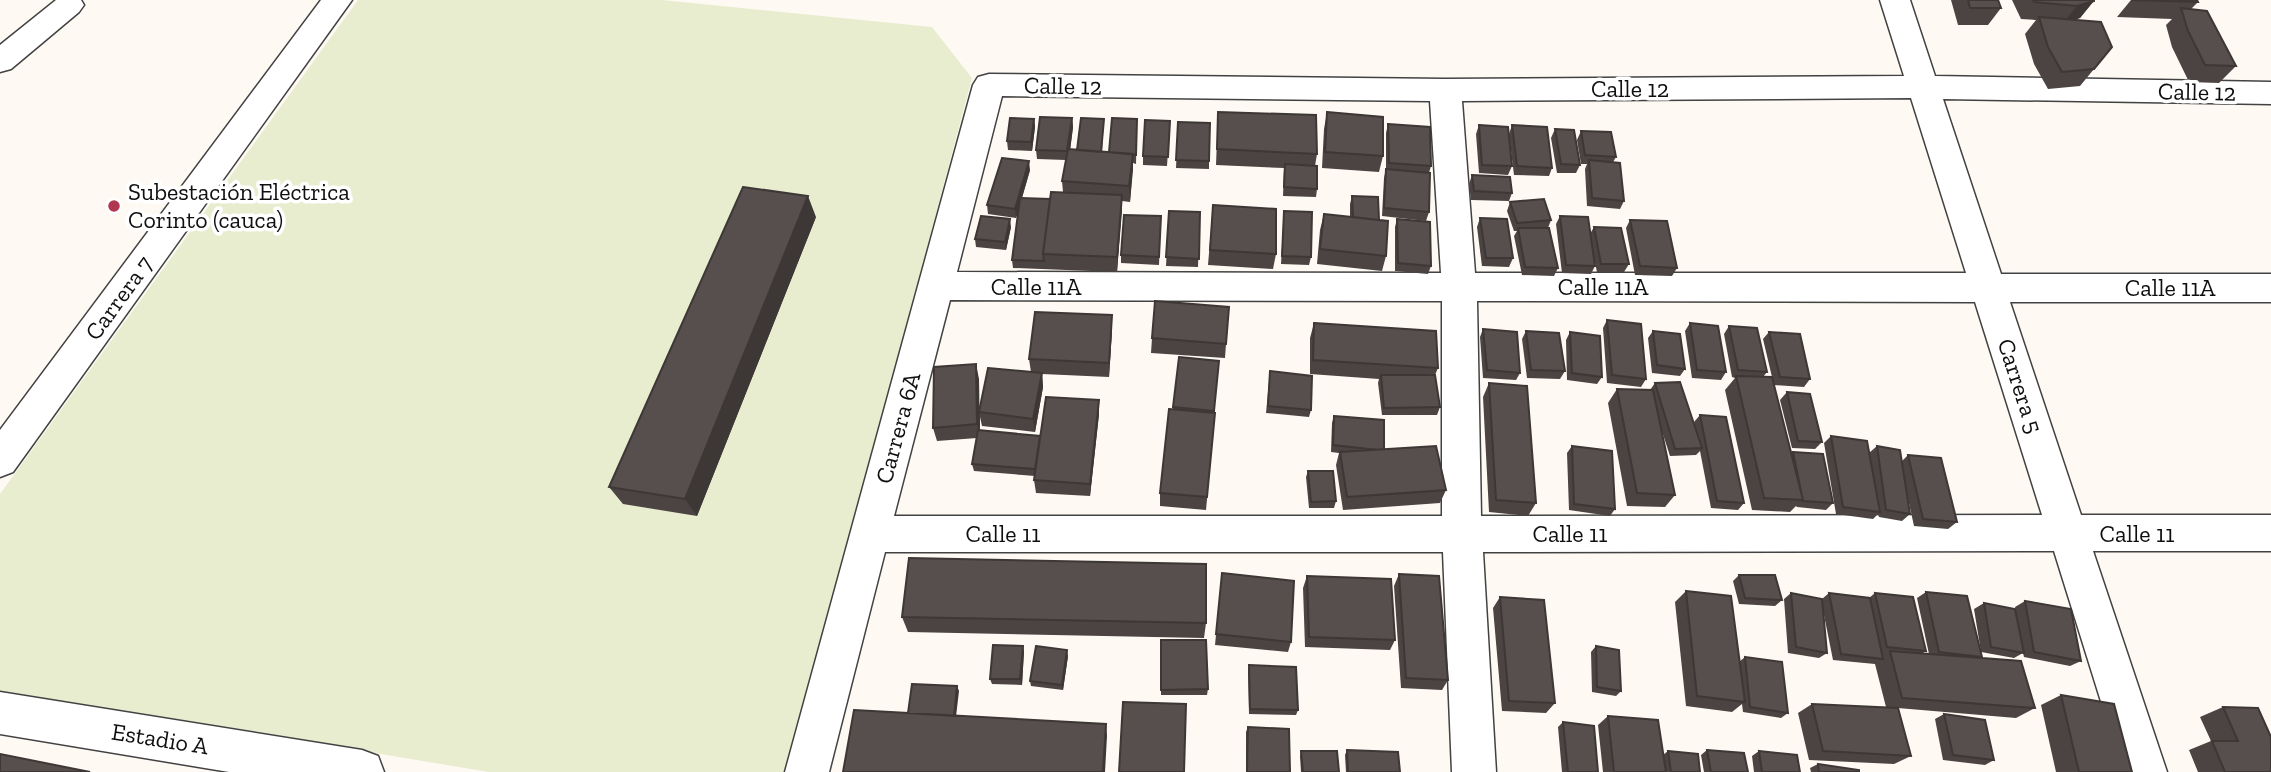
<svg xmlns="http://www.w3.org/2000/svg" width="2271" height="772" viewBox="0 0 2271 772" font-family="'Zilla Slab',serif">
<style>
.pitch{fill:#e8edd0}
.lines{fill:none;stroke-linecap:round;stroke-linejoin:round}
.minor-casing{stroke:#424242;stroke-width:3}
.minor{fill:#fff;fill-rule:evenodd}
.wall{fill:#4b4442}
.shaded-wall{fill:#3d3736}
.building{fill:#574f4d;stroke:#3d3736;stroke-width:2}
.poi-dot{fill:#b1364f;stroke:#fff;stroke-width:2.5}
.labels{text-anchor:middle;stroke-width:7;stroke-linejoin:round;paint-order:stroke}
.street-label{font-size:24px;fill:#0f0f0f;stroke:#fff}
.poi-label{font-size:24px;fill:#0f0f0f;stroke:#fff;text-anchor:start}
</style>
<rect width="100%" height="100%" fill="#fefaf3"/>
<path class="pitch" d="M 358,0 L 662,0 L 932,27 L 972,78 L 788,772 L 489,772 L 0,691 L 0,494 Z"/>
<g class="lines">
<defs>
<path id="minor" d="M 56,0 L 81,0 L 84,5 L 79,12 L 11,69 L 0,72 L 0,45 Z
M 321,0 L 352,0 L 13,472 L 0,477 L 0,430 Z
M 1880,0 L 1910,0 L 1935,76 L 2271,82 L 2271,104 L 1943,99 L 2001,274 L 2271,274 L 2271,302 L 2010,302 L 2081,515 L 2271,515 L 2271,551 L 2093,551 L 2167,772 L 2123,772 L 2054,551 L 1483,552 L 1496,772 L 1452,772 L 1443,552 L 885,552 L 829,772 L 785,772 L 973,85 L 978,77 L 989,74 L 1445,79 L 1904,76 ZM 1002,96 L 1430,101 L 1441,273 L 957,272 ZM 1911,98 L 1966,273 L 1475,273 L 1462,101 ZM 950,300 L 1442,301 L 1442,516 L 894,516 ZM 1477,301 L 1975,302 L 2042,515 L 1481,516 Z
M 0,692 L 362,750 L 378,756 L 384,772 L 229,772 L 0,734 Z"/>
</defs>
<use href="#minor" class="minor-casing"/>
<use href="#minor" class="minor"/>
</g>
<path class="wall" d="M 1951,0 L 1998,0 L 2001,8 L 1988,25 L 1958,25 Z
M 2012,0 L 2094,0 L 2080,18 L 2073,20 L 2094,69 L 2080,86 L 2048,89 L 2034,64 L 2025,34 L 2036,20 L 2021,19 Z
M 2131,0 L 2198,2 L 2191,9 L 2236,66 L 2219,83 L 2189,82 L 2172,47 L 2166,25 L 2172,19 L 2117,17 Z
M 1218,112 L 1317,154 L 1315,166 L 1317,189 L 1316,197 L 1283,196 L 1284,168 L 1216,165 Z
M 1327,112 L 1383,156 L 1379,172 L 1322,168 L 1324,129 Z
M 1072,118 L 1073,127 L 1070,149 L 1077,150 L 1104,119 L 1102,152 L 1109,152 L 1137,119 L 1136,164 L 1133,163 L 1130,202 L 1122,201 L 1117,272 L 1013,268 L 1012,260 L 1019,208 L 1016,218 L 988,214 L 987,205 L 1030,170 L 1022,198 L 1050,199 L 1063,192 L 1062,181 L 1066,160 L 1037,159 L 1036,150 Z
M 1034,119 L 1035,127 L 1032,151 L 1008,150 L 1007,141 Z
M 1170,121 L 1167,166 L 1143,165 L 1143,156 Z
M 1178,122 L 1209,161 L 1209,169 L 1176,168 Z
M 1388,124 L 1431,166 L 1429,173 L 1429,212 L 1426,221 L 1382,216 L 1384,178 L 1386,169 L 1386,133 Z
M 1479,125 L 1512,166 L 1508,175 L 1479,173 L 1476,134 Z
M 1512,125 L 1552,168 L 1549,176 L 1514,175 L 1509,134 Z
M 1555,129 L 1580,165 L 1576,173 L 1557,173 L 1551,138 Z
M 1581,131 L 1616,157 L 1613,162 L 1624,201 L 1620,209 L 1587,206 L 1585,169 L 1587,164 L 1581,164 L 1577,140 Z
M 1472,175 L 1512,193 L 1509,201 L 1471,200 L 1469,184 Z
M 1352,196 L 1379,220 L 1386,256 L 1382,271 L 1317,264 L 1320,230 L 1324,214 L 1350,217 L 1350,204 Z
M 1510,202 L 1551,220 L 1548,228 L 1558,268 L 1554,276 L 1522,275 L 1514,236 L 1517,231 L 1514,231 L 1507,211 Z
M 1213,205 L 1276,254 L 1273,269 L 1208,265 Z
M 1169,211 L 1200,212 L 1198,267 L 1166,266 Z
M 1284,211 L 1311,257 L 1309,265 L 1281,264 Z
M 1161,216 L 1159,265 L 1121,263 L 1121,255 Z
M 1560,216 L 1590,234 L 1594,227 L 1629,264 L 1624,272 L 1597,272 L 1593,253 L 1595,266 L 1591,274 L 1562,273 L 1556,224 Z
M 816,217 L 697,516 L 623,504 L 609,487 Z
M 1480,218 L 1513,258 L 1509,267 L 1482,266 L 1477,227 Z
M 1397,219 L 1431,266 L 1428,274 L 1395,271 L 1395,227 Z
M 1630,220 L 1677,268 L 1672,276 L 1635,275 L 1626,228 Z
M 1011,227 L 1006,250 L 976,247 L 975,239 Z
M 1607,320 L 1646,379 L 1641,387 L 1607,383 L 1603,328 Z
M 1314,323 L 1438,368 L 1435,375 L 1440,407 L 1437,415 L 1382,415 L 1378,383 L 1379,379 L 1310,374 L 1310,338 Z
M 1690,323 L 1726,372 L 1721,380 L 1692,378 L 1685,331 Z
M 1729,326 L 1767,372 L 1763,377 L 1772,377 L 1763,339 L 1769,332 L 1810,379 L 1804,387 L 1774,385 L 1791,454 L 1793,452 L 1833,503 L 1826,510 L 1797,507 L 1796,506 L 1790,512 L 1752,510 L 1725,390 L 1735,378 L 1732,377 L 1724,334 Z
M 1112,329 L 1109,377 L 1042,374 L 1043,387 L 1035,432 L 982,426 L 980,417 L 980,431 L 1040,436 L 1099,414 L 1090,496 L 1036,493 L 1034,480 L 1035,476 L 974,471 L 972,464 L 977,438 L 937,441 L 933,428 L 979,379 L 979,409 L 1031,372 L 1029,359 Z
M 1483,329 L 1520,373 L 1516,380 L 1483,378 L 1480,337 Z
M 1526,331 L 1565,371 L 1560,379 L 1527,378 L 1522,339 Z
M 1653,331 L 1685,369 L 1680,376 L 1652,373 L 1648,338 Z
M 1570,332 L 1602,377 L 1597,384 L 1567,380 L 1566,340 Z
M 1152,338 L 1226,344 L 1225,358 L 1151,353 Z
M 1179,357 L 1219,361 L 1213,413 L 1215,413 L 1206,510 L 1160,506 L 1160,493 L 1173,410 Z
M 1270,371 L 1311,410 L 1309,417 L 1266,413 Z
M 1489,383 L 1536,503 L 1528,516 L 1489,512 L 1483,397 Z
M 1655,383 L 1695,429 L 1694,422 L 1700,415 L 1744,503 L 1738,510 L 1711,508 L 1700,451 L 1696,455 L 1670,456 L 1660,425 L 1675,495 L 1665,507 L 1627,506 L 1608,403 L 1617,389 L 1650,390 Z
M 1787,392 L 1822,442 L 1815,449 L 1792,448 L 1780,400 Z
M 1334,416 L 1446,490 L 1440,503 L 1343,510 L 1336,465 L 1339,453 L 1331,452 L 1332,423 Z
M 1831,436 L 1869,453 L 1877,446 L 1902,461 L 1908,455 L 1957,522 L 1948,529 L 1914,526 L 1907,494 L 1910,514 L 1902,521 L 1879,517 L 1878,514 L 1873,519 L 1836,514 L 1824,443 Z
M 1572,446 L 1615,509 L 1610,516 L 1569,510 L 1567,453 Z
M 1308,471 L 1336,501 L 1334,508 L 1309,508 L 1306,477 Z
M 1222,573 L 1291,642 L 1288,652 L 1215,645 Z
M 1399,574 L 1448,680 L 1442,690 L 1401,688 L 1394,586 Z
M 1739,575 L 1782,600 L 1775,606 L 1739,604 L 1733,581 Z
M 1307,576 L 1395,640 L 1390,650 L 1305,647 L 1303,588 Z
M 1686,591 L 1739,662 L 1745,657 L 1788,713 L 1781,718 L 1743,712 L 1742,704 L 1732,712 L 1686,706 L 1675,602 Z
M 1926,592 L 1982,657 L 2035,708 L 2016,718 L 1886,707 L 1875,664 L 1833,660 L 1823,610 L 1827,653 L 1819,658 L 1788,653 L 1784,599 L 1791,593 L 1822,599 L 1829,593 L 1869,598 L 1875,593 L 1926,651 L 1923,653 L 1929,654 L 1917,598 Z
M 1500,597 L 1555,703 L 1546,713 L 1502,711 L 1493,608 Z
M 2025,601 L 2081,661 L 2070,666 L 2024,657 L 2023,653 L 2014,658 L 1981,652 L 1974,609 L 1984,603 L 2019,632 L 2015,607 Z
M 902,617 L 1206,623 L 1204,638 L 908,632 Z
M 1161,640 L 1208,689 L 1207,695 L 1161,695 Z
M 1596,646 L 1621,691 L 1616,696 L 1592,692 L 1591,652 Z
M 1024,651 L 1022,685 L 992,684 L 990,679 Z
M 1068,656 L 1063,690 L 1031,686 L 1030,681 Z
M 1249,665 L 1298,710 L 1296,715 L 1249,714 L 1248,671 Z
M 2061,695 L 2132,772 L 2056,772 L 2041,705 Z
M 1812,704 L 1911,756 L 1894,764 L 1809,760 L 1798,713 Z
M 2223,707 L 2271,772 L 2198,772 L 2189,750 L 2211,741 L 2200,717 Z
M 1944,714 L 1994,760 L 1985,765 L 1943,760 L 1935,719 Z
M 1608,716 L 1663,755 L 1668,751 L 1700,772 L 1603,772 L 1598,725 Z
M 1563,722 L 1598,772 L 1562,772 L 1558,727 Z
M 1248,727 L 1290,772 L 1246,772 L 1246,732 Z
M 1347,750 L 1400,772 L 1346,772 L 1345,755 Z
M 1707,750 L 1748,772 L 1704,772 L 1701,755 Z
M 1301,751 L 1339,772 L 1301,772 L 1300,756 Z
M 1759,751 L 1800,772 L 1754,772 L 1752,756 Z
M 1818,764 L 1859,772 L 1811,772 L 1810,768 Z"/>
<path class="shaded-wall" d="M 2094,1 L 2080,18 L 2063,23 L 2077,6 Z
M 1072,118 L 1073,127 L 1069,160 L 1068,151 Z
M 1034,119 L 1035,127 L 1032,151 L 1031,142 Z
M 1133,154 L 1133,170 L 1130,202 L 1129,186 Z
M 1029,161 L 1030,170 L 1016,218 L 1015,209 Z
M 1122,195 L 1122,211 L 1117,272 L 1117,257 Z
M 808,196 L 816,217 L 697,516 L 685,499 Z
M 1010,219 L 1011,227 L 1006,250 L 1005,242 Z
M 1112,315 L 1112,329 L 1109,377 L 1109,363 Z
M 976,364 L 979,379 L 980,438 L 977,424 Z
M 1042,373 L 1043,387 L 1035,432 L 1033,419 Z
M 1099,400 L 1099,414 L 1090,496 L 1090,484 Z
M 1023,646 L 1024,651 L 1022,685 L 1020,679 Z
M 1067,650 L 1068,656 L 1063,690 L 1062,685 Z
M 957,686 L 959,691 L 955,725 L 953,720 Z
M 1106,724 L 1107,736 L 1105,772 L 1103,772 Z"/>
<path class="building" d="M 1968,0 L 1998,0 L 2001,8 L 1970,8 Z
M 2033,0 L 2094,0 L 2094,1 L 2077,6 L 2034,2 Z
M 2131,0 L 2197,0 L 2198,2 Z
M 2181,8 L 2207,11 L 2236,66 L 2205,65 L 2188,31 Z
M 2039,17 L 2101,22 L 2112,47 L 2094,69 L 2062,72 L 2048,47 Z
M 1218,112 L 1316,115 L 1317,154 L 1217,149 Z
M 1327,112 L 1383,117 L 1383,156 L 1325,152 Z
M 1040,117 L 1072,118 L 1067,151 L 1036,150 Z
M 1010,118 L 1034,119 L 1031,142 L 1007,141 Z
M 1081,118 L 1104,119 L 1101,152 L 1077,150 Z
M 1112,118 L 1137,119 L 1136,155 L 1109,152 Z
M 1145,120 L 1170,121 L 1168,157 L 1143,156 Z
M 1178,122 L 1210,123 L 1209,161 L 1176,160 Z
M 1388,124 L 1430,127 L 1431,166 L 1389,163 Z
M 1479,125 L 1508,127 L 1512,166 L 1482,165 Z
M 1512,125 L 1547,127 L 1552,168 L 1517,166 Z
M 1555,129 L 1574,130 L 1580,165 L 1561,164 Z
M 1581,131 L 1611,132 L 1616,157 L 1585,155 Z
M 1068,149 L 1133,154 L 1129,186 L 1062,181 Z
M 1002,158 L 1029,161 L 1015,209 L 987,205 Z
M 1589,160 L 1620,163 L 1624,201 L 1592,198 Z
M 1285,164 L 1317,166 L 1317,189 L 1284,187 Z
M 1386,169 L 1430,173 L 1429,212 L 1384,208 Z
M 1472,175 L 1510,177 L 1512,193 L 1474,191 Z
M 743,187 L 808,196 L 685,499 L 609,487 Z
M 1051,192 L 1122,195 L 1117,257 L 1043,254 Z
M 1352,196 L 1378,197 L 1379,220 L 1353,217 Z
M 1020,198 L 1050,199 L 1043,254 L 1044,261 L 1012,260 Z
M 1544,199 L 1551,220 L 1517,223 L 1510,202 Z
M 1213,205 L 1276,209 L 1276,254 L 1210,250 Z
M 1169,211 L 1200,212 L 1199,259 L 1166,257 Z
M 1284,211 L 1312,212 L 1311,257 L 1282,256 Z
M 1324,214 L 1388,221 L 1386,256 L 1320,249 Z
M 1124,215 L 1161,216 L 1159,257 L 1121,255 Z
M 981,216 L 1010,219 L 1005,242 L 975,239 Z
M 1560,216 L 1588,217 L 1595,266 L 1566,265 Z
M 1480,218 L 1507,219 L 1513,258 L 1486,258 Z
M 1397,219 L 1430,222 L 1431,266 L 1398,263 Z
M 1630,220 L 1667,221 L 1677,268 L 1640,266 Z
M 1594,227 L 1621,228 L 1629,264 L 1601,264 Z
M 1518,228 L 1549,228 L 1558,268 L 1525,267 Z
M 1155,301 L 1229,307 L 1226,344 L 1152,338 Z
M 1035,312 L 1112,315 L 1109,363 L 1029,359 Z
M 1607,320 L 1641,324 L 1646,379 L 1612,375 Z
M 1314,323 L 1436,331 L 1438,368 L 1313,360 Z
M 1690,323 L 1718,326 L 1726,372 L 1697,370 Z
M 1729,326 L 1757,328 L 1767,372 L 1738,370 Z
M 1483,329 L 1517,332 L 1520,373 L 1487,370 Z
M 1526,331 L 1559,333 L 1565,371 L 1531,370 Z
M 1653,331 L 1680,334 L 1685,369 L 1657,365 Z
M 1570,332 L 1600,336 L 1602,377 L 1572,373 Z
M 1769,332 L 1800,334 L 1810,379 L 1780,377 Z
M 1179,357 L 1219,361 L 1214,411 L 1173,407 Z
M 976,364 L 977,424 L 933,428 L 934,367 Z
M 988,368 L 1042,373 L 1033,419 L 979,412 Z
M 1270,371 L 1312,376 L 1311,410 L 1268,406 Z
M 1381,375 L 1435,375 L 1440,407 L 1384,408 Z
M 1736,376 L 1772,377 L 1803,500 L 1764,498 Z
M 1680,382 L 1702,448 L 1675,449 L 1655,383 Z
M 1489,383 L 1527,386 L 1536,503 L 1496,500 Z
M 1617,389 L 1653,390 L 1675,495 L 1637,493 Z
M 1787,392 L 1810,394 L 1822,442 L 1798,441 Z
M 1046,397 L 1099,400 L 1090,484 L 1034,480 Z
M 1169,409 L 1215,413 L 1207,497 L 1160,493 Z
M 1700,415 L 1726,417 L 1744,503 L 1717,501 Z
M 1334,416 L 1384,420 L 1384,449 L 1378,450 L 1333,445 Z
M 978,430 L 1040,436 L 1035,469 L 972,464 Z
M 1831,436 L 1867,441 L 1880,512 L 1843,507 Z
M 1436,446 L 1446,490 L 1347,497 L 1340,452 Z
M 1572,446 L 1612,451 L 1615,509 L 1574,504 Z
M 1877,446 L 1900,450 L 1910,514 L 1886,510 Z
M 1793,452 L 1823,454 L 1833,503 L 1803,501 Z
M 1908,455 L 1941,458 L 1957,522 L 1923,519 Z
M 1308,471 L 1333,471 L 1336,501 L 1311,502 Z
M 909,558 L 1206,564 L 1206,623 L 902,617 Z
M 1222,573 L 1294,581 L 1291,642 L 1216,634 Z
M 1399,574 L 1439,576 L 1448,680 L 1406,678 Z
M 1739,575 L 1775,575 L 1782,600 L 1745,598 Z
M 1307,576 L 1391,579 L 1395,640 L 1309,637 Z
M 1686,591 L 1731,596 L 1745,702 L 1697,696 Z
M 1926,592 L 1967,596 L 1982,657 L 1939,652 Z
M 1791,593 L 1822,599 L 1827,653 L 1796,647 Z
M 1829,593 L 1870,598 L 1883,659 L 1841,654 Z
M 1875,593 L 1913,597 L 1926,651 L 1887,647 Z
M 1500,597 L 1544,600 L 1555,703 L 1509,701 Z
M 2025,601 L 2071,609 L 2081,661 L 2034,652 Z
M 1984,603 L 2015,609 L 2024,653 L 1991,647 Z
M 1161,640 L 1206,640 L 1208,689 L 1161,690 Z
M 993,645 L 1023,646 L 1020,679 L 990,679 Z
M 1036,646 L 1067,650 L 1062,685 L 1030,681 Z
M 1596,646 L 1619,650 L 1621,691 L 1597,687 Z
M 1890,651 L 2021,661 L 2035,708 L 1902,698 Z
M 1745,657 L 1782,662 L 1788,713 L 1750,707 Z
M 1249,665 L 1296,667 L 1298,710 L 1250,709 Z
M 912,684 L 957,686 L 954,716 L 908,713 Z
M 2061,695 L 2114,704 L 2132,772 L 2079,772 Z
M 1123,702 L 1186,704 L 1184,772 L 1119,772 Z
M 1812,704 L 1898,708 L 1911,756 L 1823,751 Z
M 2223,707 L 2258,708 L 2271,737 L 2271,772 L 2225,772 L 2212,741 L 2238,741 Z
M 854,710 L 1106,724 L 1103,772 L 843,772 Z
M 1944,714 L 1985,720 L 1994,760 L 1953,755 Z
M 1608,716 L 1658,720 L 1666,772 L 1614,772 Z
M 1563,722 L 1594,726 L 1598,772 L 1568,772 Z
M 1248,727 L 1289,729 L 1290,772 L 1247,772 Z
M 1347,750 L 1398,752 L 1400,772 L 1348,772 Z
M 1707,750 L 1744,753 L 1748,772 L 1711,772 Z
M 1301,751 L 1337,751 L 1339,772 L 1303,772 Z
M 1668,751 L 1698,754 L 1700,772 L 1671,772 Z
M 1759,751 L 1797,755 L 1800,772 L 1762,772 Z
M 0,754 L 90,772 L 0,772 Z
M 1818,764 L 1859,770 L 1859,772 L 1819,772 Z"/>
<circle class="poi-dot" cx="114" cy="206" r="7"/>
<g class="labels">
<g class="street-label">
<text transform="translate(1063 86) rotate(1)" y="8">Calle 12</text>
<text x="1630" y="97">Calle 12</text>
<text transform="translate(2197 92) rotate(1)" y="8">Calle 12</text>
<text x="1036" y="295">Calle 11A</text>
<text x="1603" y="295">Calle 11A</text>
<text x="2170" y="296">Calle 11A</text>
<text transform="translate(119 298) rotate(-54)" y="8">Carrera 7</text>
<text transform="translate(2020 386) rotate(72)" y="8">Carrera 5</text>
<text transform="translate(898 428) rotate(-75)" y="8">Carrera 6A</text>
<text x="1003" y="542">Calle 11</text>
<text x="1570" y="542">Calle 11</text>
<text x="2137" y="542">Calle 11</text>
<text transform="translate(160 739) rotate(9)" y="8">Estadio A</text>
</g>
<g class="poi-label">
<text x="128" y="200">Subestación Eléctrica<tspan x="128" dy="28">Corinto (cauca)</tspan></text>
</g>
</g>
</svg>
